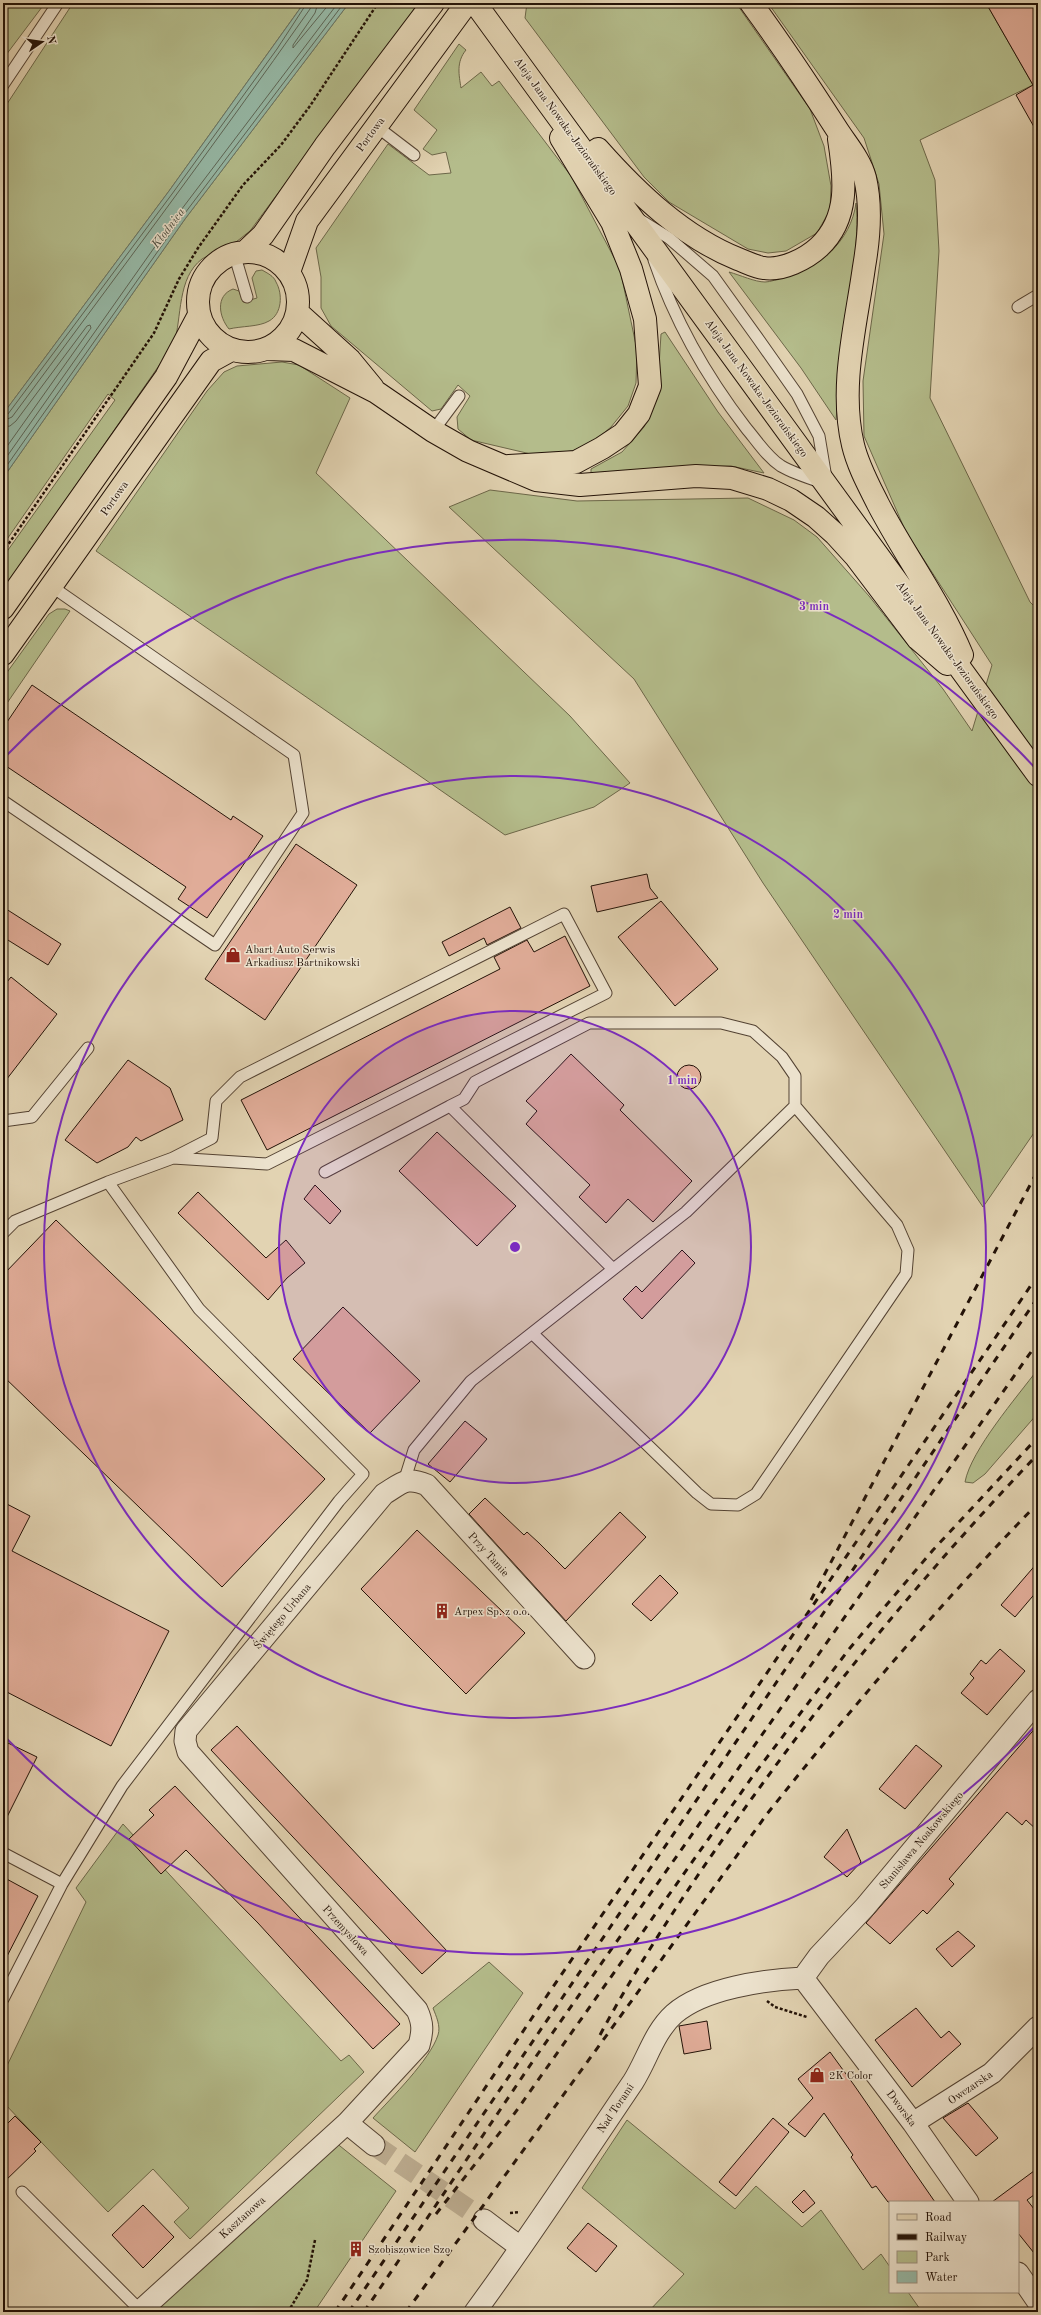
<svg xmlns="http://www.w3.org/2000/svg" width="1041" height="2315" viewBox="0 0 1041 2315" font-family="'Old Standard TT',serif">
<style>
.green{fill:#b4bc8b;stroke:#6c6749}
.water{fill:#96b9a7;stroke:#687667}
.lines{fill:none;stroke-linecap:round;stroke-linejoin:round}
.shore{stroke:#5c6657;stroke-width:1}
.building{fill:#e0ac98;stroke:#231207}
.street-tunnel{stroke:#bcac90;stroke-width:21;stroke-dasharray:21 10;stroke-linecap:butt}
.lane-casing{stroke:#534232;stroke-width:13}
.street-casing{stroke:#534232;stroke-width:23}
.primary-casing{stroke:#231207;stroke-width:24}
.path{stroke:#231207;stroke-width:2.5;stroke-dasharray:3 2;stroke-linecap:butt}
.lane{stroke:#ece2cd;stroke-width:11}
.street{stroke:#ece2cd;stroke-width:21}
.primary{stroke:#e2d3b2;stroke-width:22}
.rail{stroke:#231207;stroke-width:3;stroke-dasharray:7 7;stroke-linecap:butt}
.ring{fill:none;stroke:#7b2cbf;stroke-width:2}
.labels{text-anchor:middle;stroke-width:3;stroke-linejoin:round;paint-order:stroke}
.street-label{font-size:11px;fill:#231207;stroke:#ece2cd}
.poi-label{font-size:11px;fill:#231207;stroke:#ece2cd;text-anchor:start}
.water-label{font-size:12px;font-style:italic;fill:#4b4c3f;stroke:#ece2cd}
.centre{fill:#7b2cbf;stroke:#ece2cd;stroke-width:2}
.ring-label{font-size:12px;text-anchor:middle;font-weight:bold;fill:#7b2cbf;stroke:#ece2cd;stroke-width:3;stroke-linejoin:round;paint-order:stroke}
</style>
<rect width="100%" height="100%" fill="#e2d3b2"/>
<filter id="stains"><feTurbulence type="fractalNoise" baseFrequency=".005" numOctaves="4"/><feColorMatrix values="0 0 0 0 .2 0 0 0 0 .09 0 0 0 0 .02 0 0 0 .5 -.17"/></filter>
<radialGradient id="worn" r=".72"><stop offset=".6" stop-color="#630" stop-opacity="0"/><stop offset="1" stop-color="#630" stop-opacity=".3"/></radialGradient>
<path class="green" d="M 3,3 L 45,3 L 3,59 Z
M 73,3 L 295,3 L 301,7 L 169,191 L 3,414 L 3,110 Z
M 349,3 L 419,3 L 250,231 C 243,236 237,242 230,246 C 221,251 211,253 202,259 C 177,278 182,317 174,344 L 3,590 L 3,557 L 115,400 L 108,394 L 3,545 L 3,478 L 185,219 Z
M 527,3 L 736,3 L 810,109 L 824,146 L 831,186 L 830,210 L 817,233 L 786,251 L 768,253 L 748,249 L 669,202 L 644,177 L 525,18 Z
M 768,3 L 986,3 L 1033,85 L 920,140 L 935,180 L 939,251 L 930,398 L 1030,602 L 1038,610 L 1038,1127 L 983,1207 L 763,883 L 634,679 L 449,507 L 490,490 L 577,501 L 748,498 L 794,520 L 817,537 L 869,596 L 943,689 L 972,731 L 992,665 L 906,532 L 864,436 L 863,381 L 884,234 L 879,184 L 864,138 Z
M 459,44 L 466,50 C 456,62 459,75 461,88 L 481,72 L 492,86 L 499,81 L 571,176 L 620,269 L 637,350 L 636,383 L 628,406 L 611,427 L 592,443 L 572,451 L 535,455 L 471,440 L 458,429 L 457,417 L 470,396 L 458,385 L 441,409 L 432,411 L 331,326 L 321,308 L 321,277 L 316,248 L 388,144 L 429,175 L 451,173 L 446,152 L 432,155 L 423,149 L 437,130 L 414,110 Z
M 856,203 C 858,222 856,241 855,261 C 850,314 840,367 836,420 L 801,368 L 729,272 C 740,275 755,282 765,282 C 771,282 778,279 783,277 C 819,269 851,241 856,203 Z
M 262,270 C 267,273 274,276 276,282 C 283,294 282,314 269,321 C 259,327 241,326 229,329 C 219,317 215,296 233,289 L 239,291 L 243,302 L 257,298 L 252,278 L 256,271 Z
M 665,332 L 718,412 L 764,473 L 731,466 L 660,468 L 591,475 L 591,469 L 622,452 L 644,427 L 657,399 L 661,334 Z
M 282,362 L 299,365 L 350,398 L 316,473 L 570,716 L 630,783 L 594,807 L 505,835 L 96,551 L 207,391 L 224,372 L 237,366 Z
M 57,609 L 65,609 L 70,611 L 3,709 L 3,678 L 49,614 Z
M 1038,1369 L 1038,1413 L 985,1474 L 973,1483 L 965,1482 C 971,1450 1017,1397 1038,1369 Z
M 123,1824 L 341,2061 L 349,2055 L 364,2072 L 190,2239 L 174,2222 L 189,2208 L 153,2169 L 108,2212 L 3,2102 L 3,2074 L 86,1902 L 76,1888 Z
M 489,1962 L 523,1993 L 415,2152 L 373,2118 C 391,2098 430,2060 438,2035 C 441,2026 436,2016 433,2008 Z
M 627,2120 L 735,2209 L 756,2186 L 802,2227 L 821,2210 L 863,2270 L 881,2254 L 890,2267 L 890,2292 L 908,2292 L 922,2312 L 648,2312 L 684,2274 L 582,2188 Z
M 330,2138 L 396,2191 L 314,2312 L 139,2312 Z"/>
<path class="water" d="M 304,3 L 349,3 L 185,219 L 3,478 L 3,414 L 169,191 Z"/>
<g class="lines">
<path class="shore" d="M 318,3 L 315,13 L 293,45 L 293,48 L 330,3
M 3,416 L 8,414 L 172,194 L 277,49 L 307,3
M 3,421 L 12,417 C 112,282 213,147 310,9 L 312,3
M 3,427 L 10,426 L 16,421 L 87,326 L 90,325 L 91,328 L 3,452
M 3,462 L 178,214 L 338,3
M 3,471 L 182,217 L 344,3"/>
</g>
<path class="building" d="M 986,3 L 1038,3 L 1038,134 L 1016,95 L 1033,85 Z
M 32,685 L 231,820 L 233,816 L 263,836 L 207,918 L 178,899 L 186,887 L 3,764 L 3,728 Z
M 296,844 L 357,885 L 265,1020 L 205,979 Z
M 647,874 L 650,888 L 658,898 L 597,912 L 591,886 Z
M 661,901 L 718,969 L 675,1006 L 618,937 Z
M 3,907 L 61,944 L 48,965 L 3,937 Z
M 510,907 L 521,928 L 487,945 L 484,938 L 449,956 L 442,942 Z
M 565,936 L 590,986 L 267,1150 L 241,1100 L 500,969 L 494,957 L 527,940 L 534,952 Z
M 11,977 L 57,1014 L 3,1084 L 3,987 Z
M 571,1054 L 624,1105 L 620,1110 L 692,1181 L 653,1222 L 628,1199 L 606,1223 L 579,1197 L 590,1185 L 526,1124 L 537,1111 L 526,1101 Z
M 128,1060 L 170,1088 L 183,1120 L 141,1141 L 136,1137 L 128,1147 L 97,1163 L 65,1140 Z
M677 1077a12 12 0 1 1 24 0a12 12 0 1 1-24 0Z
M 437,1132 L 516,1206 L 477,1246 L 399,1171 Z
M 315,1185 L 341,1211 L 330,1224 L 304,1199 Z
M 198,1192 L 266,1258 L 286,1240 L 305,1263 L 287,1278 L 268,1300 L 178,1213 Z
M 56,1220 L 325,1479 L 222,1587 L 3,1376 L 3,1275 Z
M 682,1250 L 695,1263 L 642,1319 L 623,1299 L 636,1286 L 642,1292 Z
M 343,1307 L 420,1381 L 370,1433 L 293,1359 Z
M 465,1421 L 487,1439 L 450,1482 L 428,1464 Z
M 485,1498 L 524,1535 L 527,1532 L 539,1543 L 565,1569 L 620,1512 L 646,1537 L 566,1621 L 469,1514 Z
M 3,1502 L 30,1516 L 12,1551 L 169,1631 L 111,1746 L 3,1690 Z
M 417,1530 L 525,1633 L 466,1694 L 361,1589 Z
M 1038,1562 L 1038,1590 L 1015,1617 L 1001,1605 Z
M 660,1575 L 678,1593 L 651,1621 L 632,1604 Z
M 1000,1649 L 1025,1671 L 987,1715 L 961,1693 L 974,1678 L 970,1674 L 981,1660 L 986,1664 Z
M 1038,1725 L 1038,1831 L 1026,1820 L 1022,1825 L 1007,1812 L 949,1879 L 954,1884 L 927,1914 L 923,1910 L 890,1944 L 866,1923 Z
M 237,1726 L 447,1951 L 422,1974 L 211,1750 Z
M 8,1743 L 37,1757 L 3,1825 L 3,1752 Z
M 916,1745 L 942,1766 L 905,1809 L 879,1789 Z
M 175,1786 L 400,2024 L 373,2049 L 258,1923 L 186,1850 L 161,1874 L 129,1839 L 154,1815 L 149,1810 Z
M 847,1829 L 861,1862 L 847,1877 L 824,1857 Z
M 3,1877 L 38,1896 L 3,1964 Z
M 958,1931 L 975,1946 L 952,1967 L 936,1949 Z
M 916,2008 L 941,2038 L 949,2031 L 961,2044 L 912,2087 L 875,2040 Z
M 707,2021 L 711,2049 L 684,2054 L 679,2026 Z
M 830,2052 L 854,2085 L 935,2202 L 888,2202 L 876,2186 L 872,2188 L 851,2157 L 853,2155 L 824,2113 L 805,2137 L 788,2124 L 813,2098 L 798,2079 Z
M 968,2103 L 998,2138 L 976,2156 L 943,2118 Z
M 15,2116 L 41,2142 L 34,2149 L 36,2151 L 3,2183 L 3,2128 Z
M 773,2118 L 789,2132 L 736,2196 L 719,2182 Z
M 1038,2168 L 1038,2192 L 1027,2200 L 1038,2214 L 1038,2258 L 1018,2233 L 1018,2202 L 992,2202 Z
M 804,2190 L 815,2203 L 803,2213 L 792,2202 Z
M 143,2205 L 174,2237 L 143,2268 L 112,2235 Z
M 588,2223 L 617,2246 L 596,2272 L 567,2248 Z"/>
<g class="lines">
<path class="street-tunnel" d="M 374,2145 L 484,2220"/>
<defs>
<path id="lane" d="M 3,85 L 58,3
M 376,126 L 414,155
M 640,220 L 669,238 L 713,276 L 759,340 L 797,394 L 819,436 L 827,484 C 812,479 795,474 781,466 C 767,457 757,441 746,428 C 706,376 675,322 654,260
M 234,253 L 247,297
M 1018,307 L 1038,295
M 433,431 L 459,396
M 3,801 L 215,945 L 303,813 L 294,755 L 51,586
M 3,1121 L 32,1117 L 88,1048
M 325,1172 L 450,1106
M 108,1182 L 173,1158 L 267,1164 L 606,993 L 564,914 L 240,1077 L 216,1101 L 212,1138 L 173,1158
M 3,1233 L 15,1221 L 108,1182 L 199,1309 L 363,1474 L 339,1501 L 122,1786 L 62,1884 L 3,1999
M 612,1268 L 450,1106 L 464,1099 L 475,1082 L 589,1023 L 721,1023 L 753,1031 L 782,1057 L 795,1076 L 795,1106
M 404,1482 L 414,1450 L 471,1381 L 686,1212 L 795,1106 L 897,1225 L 908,1250 L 906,1274 L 756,1494 L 738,1505 L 711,1504 L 697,1493 L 533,1334
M 3,1853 L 62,1884
M 22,2192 L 141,2311"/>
<path id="street" d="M 803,1978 L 819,1956 L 865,1907 L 1038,1700
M 803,1978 L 913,2123 L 968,2202
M 347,2123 L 374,2145
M 913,2123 L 992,2073 L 1038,2027
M 484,2220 L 520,2247
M 1018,2273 L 1038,2302
M 139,2312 L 347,2123 L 419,2045 C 423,2031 423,2023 417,2010 L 188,1752 L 185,1741 L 186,1731 L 384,1494 C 402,1483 406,1476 427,1485 L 584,1658
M 475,2312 C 530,2237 581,2159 633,2082 C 647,2060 654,2032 674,2014 C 704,1988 764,1980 803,1978"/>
<path id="primary" d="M 475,3 L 1038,775
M 751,3 C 781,44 809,86 836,128 C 846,144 860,159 865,178 C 872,207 869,238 864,267 C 856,325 839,387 853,445 C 858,466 869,486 878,504 C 905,556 940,602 962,655
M 598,149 C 637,193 683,237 738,259 C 746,262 755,267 764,268 C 782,271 806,259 819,247 C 850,218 845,178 839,139
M 246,251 L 263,235 L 325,146 L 433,3
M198 302a50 50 0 1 1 100 0a50 50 0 1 1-100 0Z
M 289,272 L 307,221 L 467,3
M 298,313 L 350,360 L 373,388
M 268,349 L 294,350 L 376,392 L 433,431 L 468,451 L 536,480 L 580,485 L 696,476 L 732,478 L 768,489 L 791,500 L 816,517 L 835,534 L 856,557 L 918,639 L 947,664
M 509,466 L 576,462 L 602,448 L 623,434 L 639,414 L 650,386 L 645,319 L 631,269 L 612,222 L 561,138
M 3,608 L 166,377 L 199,315
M 3,654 L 211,361 L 231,350"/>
</defs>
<use href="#lane" class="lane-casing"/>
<use href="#street" class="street-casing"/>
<use href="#primary" class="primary-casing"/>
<path class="path" d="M 3,552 L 154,333 L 179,279 L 198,248 L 243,185 L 281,145 L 310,106 L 378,3
M 767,2001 L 775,2007 L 807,2017
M 510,2213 L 520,2212
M 288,2312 L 307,2280 L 315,2240"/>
<use href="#lane" class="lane"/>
<use href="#street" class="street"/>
<use href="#primary" class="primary"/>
<path class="rail" d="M 811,1600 L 1038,1170
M 600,2035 C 644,1953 696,1876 750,1801 C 838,1678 934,1563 1038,1454
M 436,2214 L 512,2117 L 755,1773 L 850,1648 L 933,1550 L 1038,1437
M 335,2312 L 540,2006 L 1038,1275
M 349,2312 L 1038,1297
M 364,2312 L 537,2055 L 1038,1342
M 406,2312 L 767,1814 C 853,1706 942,1602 1038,1503"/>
</g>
<circle cx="515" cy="1247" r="236" fill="#7b2cbf" fill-opacity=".12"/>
<g class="ring">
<circle cx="515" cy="1247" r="236"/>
<circle cx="515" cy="1247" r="471"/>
<path d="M1036 1725A707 707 0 0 1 6 1738M6 756A707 707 0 0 1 1036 769"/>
</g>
<defs>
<symbol id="shop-bare" viewBox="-9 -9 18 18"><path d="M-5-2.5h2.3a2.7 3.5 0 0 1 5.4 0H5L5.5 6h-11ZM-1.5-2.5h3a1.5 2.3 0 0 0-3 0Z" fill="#8f2418" stroke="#ece2cd" stroke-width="2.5" paint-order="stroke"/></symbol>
<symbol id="building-bare" viewBox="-9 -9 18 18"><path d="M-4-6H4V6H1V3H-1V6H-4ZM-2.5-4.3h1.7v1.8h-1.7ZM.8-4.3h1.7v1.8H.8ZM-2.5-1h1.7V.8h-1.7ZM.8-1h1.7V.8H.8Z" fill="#8f2418" stroke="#ece2cd" stroke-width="2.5" paint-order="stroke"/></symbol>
</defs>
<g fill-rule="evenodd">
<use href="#shop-bare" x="222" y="944" width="22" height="22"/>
<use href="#building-bare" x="431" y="1600" width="22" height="22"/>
<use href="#shop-bare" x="806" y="2064" width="22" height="22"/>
<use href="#building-bare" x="345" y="2238" width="22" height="22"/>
</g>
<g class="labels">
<g class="street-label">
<text transform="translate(566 126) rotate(54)" y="4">Aleja Jana Nowaka-Jeziorańskiego</text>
<text transform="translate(370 134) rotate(-54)" y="4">Portowa</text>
<text transform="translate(757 388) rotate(54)" y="4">Aleja Jana Nowaka-Jeziorańskiego</text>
<text transform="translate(114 498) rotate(-55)" y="4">Portowa</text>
<text transform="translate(948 650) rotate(54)" y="4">Aleja Jana Nowaka-Jeziorańskiego</text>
<text transform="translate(489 1554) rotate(48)" y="4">Przy Tamie</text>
<text transform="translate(282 1616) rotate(-50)" y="4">Świętego Urbana</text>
<text transform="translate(921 1840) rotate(-50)" y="4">Stanisława Noakowskiego</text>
<text transform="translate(346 1930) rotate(48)" y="4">Przemysłowa</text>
<text transform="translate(970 2087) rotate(-34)" y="4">Owczarska</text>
<text transform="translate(615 2108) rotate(-56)" y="4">Nad Torami</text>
<text transform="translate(902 2108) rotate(53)" y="4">Dworska</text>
<text transform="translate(242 2217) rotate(-42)" y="4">Kasztanowa</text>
</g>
<g class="poi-label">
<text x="245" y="953">Abart Auto Serwis<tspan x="245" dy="13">Arkadiusz Bartnikowski</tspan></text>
<text x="454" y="1615">Arpex Sp. z o.o.</text>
<text x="829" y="2079">2K Color</text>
<text x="368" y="2253">Szobiszowice Szo</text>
</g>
<g class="water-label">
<text transform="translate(168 228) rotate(-53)" y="4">Kłodnica</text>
</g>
</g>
<circle cx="515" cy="1247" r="6" class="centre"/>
<g class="ring-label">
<text x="814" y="610">3 min</text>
<text x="848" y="918">2 min</text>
<text x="682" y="1084">1 min</text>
</g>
<rect width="1041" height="2315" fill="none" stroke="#e2d3b2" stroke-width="16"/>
<rect x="4" y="4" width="1033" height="2307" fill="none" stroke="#231207" stroke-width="2"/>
<rect x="8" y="8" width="1025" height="2299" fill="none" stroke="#231207"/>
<rect x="889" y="2201" width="130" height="92" fill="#ece2cd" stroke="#9c8f7e"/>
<rect x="897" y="2214" width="20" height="6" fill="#e2d3b2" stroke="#9c8f7e"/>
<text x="925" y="2221" font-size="12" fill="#231207">Road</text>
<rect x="897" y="2234" width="20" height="6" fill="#231207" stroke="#9c8f7e"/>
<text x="925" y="2241" font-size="12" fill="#231207">Railway</text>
<rect x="897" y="2251" width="20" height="12" fill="#b4bc8b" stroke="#9c8f7e"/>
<text x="925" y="2261" font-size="12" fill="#231207">Park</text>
<rect x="897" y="2271" width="20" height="12" fill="#96b9a7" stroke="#9c8f7e"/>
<text x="925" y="2281" font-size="12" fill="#231207">Water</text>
<g transform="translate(42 42) rotate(77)" stroke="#ece2cd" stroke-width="3" paint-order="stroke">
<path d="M0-3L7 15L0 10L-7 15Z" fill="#231207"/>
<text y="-6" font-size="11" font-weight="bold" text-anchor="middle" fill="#231207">N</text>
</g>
<rect width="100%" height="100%" filter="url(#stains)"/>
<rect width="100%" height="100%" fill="url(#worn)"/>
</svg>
